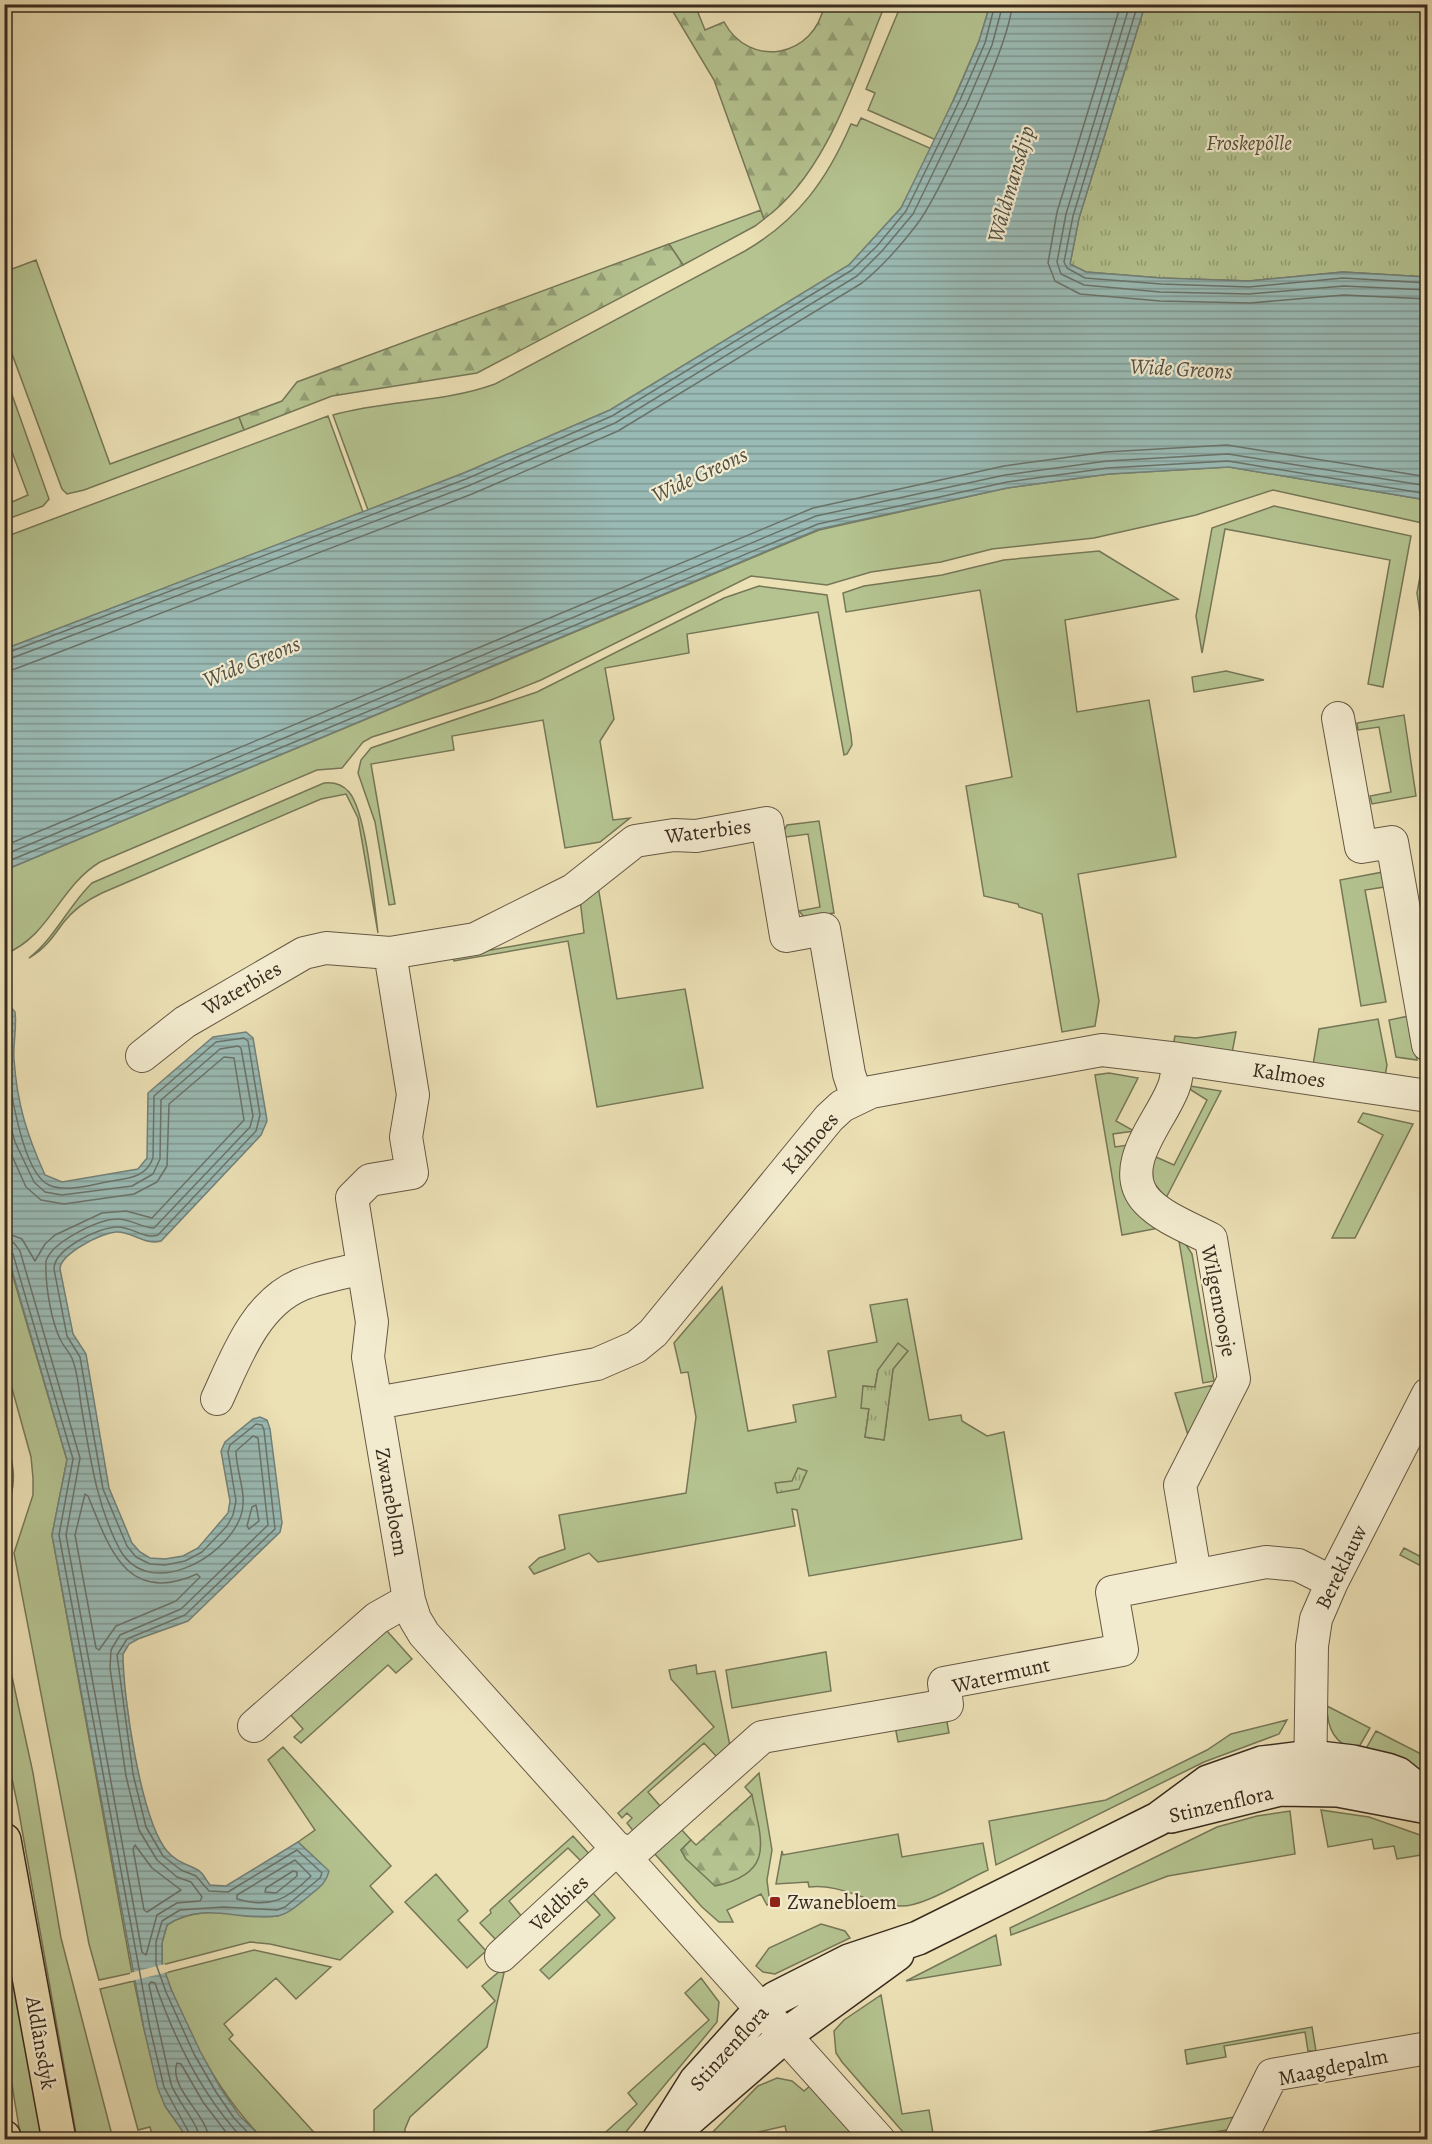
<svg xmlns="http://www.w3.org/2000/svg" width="1432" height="2144" viewBox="0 0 1432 2144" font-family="Alegreya,serif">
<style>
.grass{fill:#b4c390;stroke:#767757;stroke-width:1.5;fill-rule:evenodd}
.forest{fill:url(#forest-firs);stroke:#767757;stroke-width:1.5}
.park{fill:url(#park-tufts);stroke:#767757;stroke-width:1.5}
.water{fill:url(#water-rules);stroke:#738179;stroke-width:1.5}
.pier{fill:#ece0b5}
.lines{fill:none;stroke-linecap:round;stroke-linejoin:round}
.shore{stroke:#6a736a;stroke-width:1.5}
.street-casing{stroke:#665844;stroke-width:34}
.secondary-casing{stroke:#392b1e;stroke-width:36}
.primary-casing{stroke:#392b1e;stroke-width:36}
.street{stroke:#f3ebcf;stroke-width:32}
.secondary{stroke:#f3ebcf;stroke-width:33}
.primary{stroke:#ece0b5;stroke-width:33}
.poi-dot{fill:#8f2418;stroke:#f3ebcf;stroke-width:2}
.labels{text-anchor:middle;stroke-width:4.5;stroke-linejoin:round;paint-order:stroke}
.park-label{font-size:21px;font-style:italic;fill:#58513a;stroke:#f3ebcf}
.street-label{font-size:21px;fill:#392b1e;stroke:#f3ebcf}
.poi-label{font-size:21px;fill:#392b1e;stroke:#f3ebcf;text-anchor:start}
.water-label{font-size:22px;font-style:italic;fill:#514f44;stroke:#f3ebcf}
</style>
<defs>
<pattern id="forest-firs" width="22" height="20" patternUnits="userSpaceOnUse" patternTransform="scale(1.5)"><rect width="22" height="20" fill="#b4c390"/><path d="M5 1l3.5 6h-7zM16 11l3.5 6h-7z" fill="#939f75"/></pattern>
<pattern id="park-tufts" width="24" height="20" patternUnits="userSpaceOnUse" patternTransform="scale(1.5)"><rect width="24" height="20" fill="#b4c390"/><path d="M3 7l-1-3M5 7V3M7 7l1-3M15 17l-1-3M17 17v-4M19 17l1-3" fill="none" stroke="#939f75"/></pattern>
<pattern id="water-rules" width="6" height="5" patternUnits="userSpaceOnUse" patternTransform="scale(1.5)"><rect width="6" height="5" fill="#9abbb5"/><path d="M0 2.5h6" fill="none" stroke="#7f9893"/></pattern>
</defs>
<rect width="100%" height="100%" fill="#ece0b5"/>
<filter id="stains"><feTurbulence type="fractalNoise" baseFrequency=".00333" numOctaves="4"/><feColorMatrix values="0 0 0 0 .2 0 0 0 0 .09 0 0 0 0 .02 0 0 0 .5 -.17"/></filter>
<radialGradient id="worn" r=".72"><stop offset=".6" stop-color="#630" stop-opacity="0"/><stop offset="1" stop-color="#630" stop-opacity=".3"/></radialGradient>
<path class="grass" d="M 901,5 L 990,5 L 979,41 L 936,140 L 868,110 L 875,93 L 866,89 Z
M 861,118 L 932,149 L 901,208 L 849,265 L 610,410 L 464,473 L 368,510 L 333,415 C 386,400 443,403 495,384 L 745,251 C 798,220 827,180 851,124 L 857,126 Z
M 761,210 L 764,219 L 755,226 L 683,265 L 669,244 Z
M 36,260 L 110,464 L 239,417 L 244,430 L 84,490 L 67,494 L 62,489 L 5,335 L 4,272 Z
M 5,375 L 49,499 L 43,506 L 5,520 L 5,505 L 28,495 L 5,433 Z
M 328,416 L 363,512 L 5,649 L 5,537 Z
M 1229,467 L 1427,500 L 1427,524 L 1273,490 L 1196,515 L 1094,538 L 992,549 L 941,562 L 871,572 L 827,585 L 751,576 L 541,680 L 491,700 L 372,737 L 363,742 L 342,768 L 317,770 L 100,862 C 59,887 50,936 5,954 L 5,870 L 819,530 L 1007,488 L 1109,474 Z
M 1274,506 L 1411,536 L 1383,687 L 1368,684 L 1390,560 L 1225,529 L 1202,653 L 1196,616 L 1212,528 Z
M 1427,539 L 1427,632 L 1423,633 L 1417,593 Z
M 1099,551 L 1178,599 L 1065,620 L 1077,712 L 1149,700 L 1176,857 L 1078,874 L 1099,1001 L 1095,1026 L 1062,1032 L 1042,914 L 1019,907 L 1018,904 L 984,896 L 966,786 L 1012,777 L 980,590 L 846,612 L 843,593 L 864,586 L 942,575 L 1004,560 Z
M 759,586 L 827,595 L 851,735 L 852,745 L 847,754 L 844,755 L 818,612 L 687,634 L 689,653 L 605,668 L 614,719 L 600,741 L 613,820 L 630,818 L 600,842 L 565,848 L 543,720 L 452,736 L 454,750 L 371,764 L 395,904 L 389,905 L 375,822 L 358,773 L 361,760 L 371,748 L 537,692 L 724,598 Z
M 1226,671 L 1264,680 L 1194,692 L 1192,677 Z
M 1404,715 L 1416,796 L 1372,804 L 1370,796 L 1391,792 L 1379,727 L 1358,730 L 1357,723 Z
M 324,783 C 334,782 343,785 349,792 C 367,813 374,903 378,933 L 358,818 L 346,794 L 321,799 L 102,893 C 87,900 74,909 63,923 C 53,937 45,949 29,958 C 55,938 69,905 92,883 Z
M 819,821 L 834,913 L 804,917 L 799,911 L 820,907 L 808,834 L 786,837 L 784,831 L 787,825 Z
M 1383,872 L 1384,887 L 1365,890 L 1386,1002 L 1361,1006 L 1340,880 Z
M 598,886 L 617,999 L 685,989 L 703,1088 L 597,1107 L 568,941 L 454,961 L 453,957 L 584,933 L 580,899 Z
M 1409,1016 L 1417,1060 L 1396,1057 L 1389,1020 Z
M 1378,1019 L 1387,1065 L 1385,1076 L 1313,1065 L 1319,1029 Z
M 1236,1032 L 1232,1053 L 1173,1045 L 1175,1036 L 1196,1038 Z
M 1109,1073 L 1138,1078 L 1116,1121 L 1134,1131 L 1113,1134 L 1115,1147 L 1128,1145 L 1159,1228 L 1122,1235 L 1095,1075 Z
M 1190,1086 L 1221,1091 L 1166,1198 L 1153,1182 L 1152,1162 L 1156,1157 L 1174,1165 L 1207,1100 L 1191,1090 Z
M 1363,1113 L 1413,1124 L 1355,1238 L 1332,1238 L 1383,1135 L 1358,1122 Z
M 1183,1240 L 1192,1254 L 1214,1381 L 1203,1383 L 1179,1241 Z
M 4,1246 L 67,1460 L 52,1535 L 132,1973 L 99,1980 L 89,1944 L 14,1553 L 33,1495 L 33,1478 L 31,1457 L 5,1363 Z
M 722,1287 L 748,1431 L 796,1422 L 793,1405 L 836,1397 L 828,1351 L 877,1342 L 870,1305 L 907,1299 L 929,1420 L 961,1415 L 962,1421 L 987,1436 L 1004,1432 L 1022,1539 L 809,1576 L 797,1510 L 792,1509 L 795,1526 L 598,1562 L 589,1553 L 534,1574 L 529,1567 L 539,1558 L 565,1549 L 559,1515 L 686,1493 L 696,1417 L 688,1372 L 681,1373 L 674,1343 ZM 907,1351 L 893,1369 L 884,1440 L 865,1437 L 869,1409 L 863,1386 L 875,1387 L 878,1370 Z
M 1214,1385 L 1188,1435 L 1175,1393 Z
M 1404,1548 L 1427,1560 L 1427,1569 L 1400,1555 Z
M 387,1631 L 412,1659 L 396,1673 L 388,1665 L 301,1743 L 294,1737 L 303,1729 L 289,1713 L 378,1635 Z
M 4,1640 L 33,1773 L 61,1938 L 113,2139 L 77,2139 L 18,1807 L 5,1746 Z
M 826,1652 L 831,1691 L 732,1708 L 726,1670 Z
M 696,1665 L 697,1674 L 715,1671 L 730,1746 L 717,1757 L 704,1743 L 648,1792 L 661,1807 L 634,1832 L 627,1823 L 632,1818 L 627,1813 L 622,1818 L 618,1813 L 714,1727 L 671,1679 L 669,1670 Z
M 1327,1706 L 1370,1728 L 1356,1752 C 1335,1742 1327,1730 1327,1706 Z
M 946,1717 L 949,1733 L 898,1742 L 895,1726 Z
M 1287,1720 L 1279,1734 L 1204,1762 L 996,1865 L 989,1821 L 1106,1800 L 1207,1750 L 1231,1734 Z
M 1376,1731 L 1427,1757 L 1427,1778 L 1363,1754 Z
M 283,1747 L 391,1866 L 370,1886 L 393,1912 L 340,1960 L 270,1944 L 250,1942 L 162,1965 L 162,1943 L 167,1925 C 198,1904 242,1915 278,1916 L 328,1871 L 298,1842 L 315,1830 L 268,1760 Z
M 759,1773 L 772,1850 L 767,1880 L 769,1896 L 777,1900 L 767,1905 L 761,1894 L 727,1910 L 733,1922 L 719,1922 L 702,1907 L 654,1853 L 681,1829 L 691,1840 L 681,1850 L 686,1859 L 752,1795 L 745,1787 Z
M 1321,1810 L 1369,1817 L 1423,1836 L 1427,1838 L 1427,1854 L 1397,1859 L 1394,1846 L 1374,1849 L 1372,1839 L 1328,1847 Z
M 1290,1811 L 1295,1854 L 1168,1876 L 1011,1935 L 1010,1928 L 1217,1827 L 1257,1816 Z
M 898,1834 L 902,1857 L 983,1843 L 988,1870 C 965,1880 922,1908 899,1906 C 868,1904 841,1883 809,1887 L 808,1882 L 776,1884 L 782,1851 L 783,1855 Z
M 573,1836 L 591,1856 L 581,1861 L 568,1848 L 509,1901 L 523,1918 L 497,1941 L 480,1923 L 491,1913 L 490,1910 Z
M 436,1874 L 468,1911 L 458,1920 L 486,1951 L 467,1968 L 405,1902 Z
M 593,1893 L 615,1918 L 549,1979 L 540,1970 L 600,1915 L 586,1900 Z
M 4,1921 L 42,2139 L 21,2139 L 5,2043 Z
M 821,1924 L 845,1931 L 850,1938 L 775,1974 L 763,1972 L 756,1966 L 769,1948 Z
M 996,1935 L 1001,1965 L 906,1981 Z
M 254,1950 L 331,1967 L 296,1999 L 276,1978 L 224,2024 L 233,2035 L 229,2039 L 320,2139 L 263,2139 C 218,2093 187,2034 165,1973 Z
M 500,1971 L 504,1973 L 487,2047 L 410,2117 L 405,2129 L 405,2139 L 374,2139 L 374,2110 L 495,2001 L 482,1986 Z
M 701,1978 L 719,2002 L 717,2022 L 620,2139 L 598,2139 L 637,2104 L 628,2093 L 709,2020 L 685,1993 Z
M 134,1981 L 144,2029 L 165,2106 L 188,2139 L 153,2139 L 150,2127 L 138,2130 L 100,1989 Z
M 881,1995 L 902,2114 L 929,2110 L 934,2139 L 909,2139 L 842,2062 L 836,2053 L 834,2031 L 844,2020 Z
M 1312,2027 L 1316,2051 L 1308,2051 L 1305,2032 L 1224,2046 L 1226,2057 L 1187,2064 L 1185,2050 Z
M 777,2078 L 792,2081 L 804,2091 L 811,2085 L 859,2139 L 850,2139 L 847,2136 L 828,2139 L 788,2139 L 785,2126 L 729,2139 L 705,2140 L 758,2086 Z
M 1235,2117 L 1233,2129 L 1173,2139 L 1113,2138 Z"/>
<path class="forest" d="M 669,5 L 695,5 L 705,30 L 724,22 C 750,70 815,57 824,5 L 885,5 C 856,74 828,173 764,219 L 714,80 Z
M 669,244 L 683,265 L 477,373 L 332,396 L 244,430 L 239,417 L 282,401 L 297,382 Z
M 4,1431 C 12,1459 20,1483 5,1510 Z
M 752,1795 C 762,1842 775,1873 715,1886 L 686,1859 L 681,1850 L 691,1840 L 696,1845 Z"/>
<path class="park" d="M 1145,5 L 1427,5 L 1427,277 L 1343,272 L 1249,281 L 1161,278 L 1086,272 L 1070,264 L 1079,218 Z
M 898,1343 L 908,1351 L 893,1369 L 884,1440 L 865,1437 L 869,1409 L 861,1408 L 863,1386 L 875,1387 L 878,1370 Z
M 798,1468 L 807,1471 L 799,1489 L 777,1493 L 775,1483 L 792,1481 Z"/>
<path class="water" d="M 990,5 L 1145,5 L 1079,218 L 1070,264 L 1086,272 L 1161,278 L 1249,281 L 1343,272 L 1427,277 L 1427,500 L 1229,467 L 1109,474 L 1007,488 L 819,529 L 5,870 L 5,649 L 464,473 L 610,410 L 849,265 L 901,208 L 955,97 L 979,41 Z
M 4,994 L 7,1002 L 15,1012 C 17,1028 13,1043 14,1059 C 17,1104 27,1135 45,1175 L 62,1182 L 138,1169 L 147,1158 L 148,1093 L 213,1037 L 246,1032 L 253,1038 L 266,1114 L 267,1121 L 261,1135 L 161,1241 C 145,1246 132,1231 116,1232 C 101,1233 60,1254 60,1269 L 73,1334 L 86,1354 L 109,1488 L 132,1543 L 140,1552 L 150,1558 L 165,1559 L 183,1556 L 198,1548 L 228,1513 L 230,1501 L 221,1451 L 225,1442 L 253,1419 L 260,1417 L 267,1420 L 270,1429 L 282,1523 L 280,1532 L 188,1621 L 138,1639 L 129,1644 L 123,1654 C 123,1697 141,1820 167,1851 C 176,1862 187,1864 198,1870 C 203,1873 206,1880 210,1885 L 226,1886 L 298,1842 L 329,1871 C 326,1884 318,1888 309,1896 C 300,1903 289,1914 277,1916 C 240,1922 205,1900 167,1925 L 162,1943 L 162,1963 L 171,1989 L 200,2051 L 221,2089 L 239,2115 L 263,2139 L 188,2139 L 165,2106 L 158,2089 L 144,2029 L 52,1535 L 67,1460 L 5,1246 Z"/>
<path class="pier" d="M 165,1964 L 168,1972 L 131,1981 L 130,1973 Z"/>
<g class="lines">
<path class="shore" d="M 1121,4 L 1057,212 L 1048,263 L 1055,281 L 1080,294 L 1160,301 L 1250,303 L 1344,295 L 1428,299
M 1130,4 L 1066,214 L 1057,262 L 1061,274 L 1084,285 L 1160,292 L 1249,294 L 1344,286 L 1428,290
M 1138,4 L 1073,216 L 1064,262 L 1067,268 L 1085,278 L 1161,284 L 1249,287 L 1343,278 L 1428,283
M 4,654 L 466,479 L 612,416 L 852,270 L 877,246 L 906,211 L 960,100 L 985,43 L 995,4
M 4,661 L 468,486 L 615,423 L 857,276 L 882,251 L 913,214 L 967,103 L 992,45 L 1003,4
M 4,670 L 15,669 L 472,494 L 618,431 L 862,283 C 883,266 902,244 918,223 C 941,192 1011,41 1012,4
M 4,846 L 813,508 L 1004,466 L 1106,452 L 1227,445 L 1428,477
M 4,855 L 816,516 L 1005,475 L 1107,461 L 1228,454 L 1428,486
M 4,863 L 818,524 L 1007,482 L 1108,468 L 1228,461 L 1428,494
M 4,1009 C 16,1022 7,1042 7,1057 C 9,1084 22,1173 49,1185 C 66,1193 93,1184 112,1181 C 130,1178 146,1177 153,1158 L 154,1096 L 216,1042 L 244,1038 L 248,1041 L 260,1115 L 256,1131 L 158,1235 C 145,1240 131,1226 117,1227 C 99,1227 54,1249 54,1269 L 67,1336 L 80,1357 L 103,1489 L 127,1546 L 136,1557 L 150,1564 L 165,1565 L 185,1561 L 202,1552 L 227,1526 L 233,1515 L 236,1501 L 228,1452 L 230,1445 L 256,1424 L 262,1425 L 264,1430 L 275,1529 L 185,1615 L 127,1639 L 117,1655 L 133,1774 L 146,1827 L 163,1856 L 181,1870 L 196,1876 L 209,1891 L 228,1892 L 297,1850 L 322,1873 L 320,1878 L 285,1907 L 277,1910 L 223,1907 L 180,1910 L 162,1921 L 156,1942 L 156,1964 L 166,1992 L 194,2054 L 216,2092 L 234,2118 L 255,2140
M 4,1103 L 15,1142 L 34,1182 L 45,1192 L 62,1195 L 132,1186 L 153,1174 L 160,1159 L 161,1100 L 220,1049 L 238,1046 L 241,1048 L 253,1116 L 250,1127 L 154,1228 C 142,1228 131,1219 118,1219 C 98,1219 52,1242 46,1261 C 45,1285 51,1321 61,1341 C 65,1348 71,1354 73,1361 C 78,1374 79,1391 81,1405 C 90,1455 96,1505 120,1550 C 149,1600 224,1559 240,1518 C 249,1496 236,1473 236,1451 L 253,1436 L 258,1438 L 268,1525 L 181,1609 L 120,1635 L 111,1650 L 110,1668 L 126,1776 L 139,1830 L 157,1860 L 177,1877 L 191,1882 L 202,1897 L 200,1901 L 177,1903 L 157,1915 L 146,1955 L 142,1952 L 66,1535 L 80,1458 L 20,1251 L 14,1243 L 4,1241
M 4,1138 L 26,1187 L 41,1200 L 64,1204 L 134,1194 L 157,1182 L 167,1166 L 169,1104 L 224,1057 L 234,1058 L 244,1120 L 152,1218 L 126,1211 L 102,1213 L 55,1235 L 45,1244 L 35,1261 L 22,1239 L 4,1232
M 4,1249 L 13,1254 L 73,1459 L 59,1535 L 150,2028 L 164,2087 L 193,2140
M 85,1494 L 88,1496 C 109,1547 126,1606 197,1574 L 200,1577 L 176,1601 L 116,1626 L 99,1650 L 96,1648 L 75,1535 Z
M 256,1505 L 259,1521 L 249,1529 L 247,1526 L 252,1507 Z
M 135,1845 L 152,1868 L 181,1890 L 147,1912 L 144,1910 L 133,1849 Z
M 295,1860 L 311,1876 C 288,1899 270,1909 237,1899 L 237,1895 Z
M 293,1871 L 297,1872 L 297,1876 L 276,1893 L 265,1892 L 266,1888 Z
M 200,2140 C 199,2124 177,2101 171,2084 L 149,1985 L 151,1982 L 155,1983 C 174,2038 203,2097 244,2140
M 209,2140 C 208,2115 168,2088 177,2063 L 181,2064 L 203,2102 L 232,2140"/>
<defs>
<path id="street" d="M 1338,718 L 1361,847 L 1392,842 L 1428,1045
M 390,953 L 413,1095 L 406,1137 L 412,1173 L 370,1180 L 352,1198 L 372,1322 L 368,1357 L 409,1600 L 415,1619 L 424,1634 L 879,2140
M 142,1056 L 185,1022 L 304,953 L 326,948 L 390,953 L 475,939 L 573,890 L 635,841 L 674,835 L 696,836 L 767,823 L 786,936 L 824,929 L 849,1074 L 857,1098
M 1179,1059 C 1177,1068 1177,1078 1174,1086 C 1163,1119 1115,1166 1147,1201 C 1163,1218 1190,1228 1211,1239 L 1234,1379 L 1180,1485 L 1195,1574
M 217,1399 C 236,1358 255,1304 300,1285 C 319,1277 342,1273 363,1268
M 376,1403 L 597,1364 L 636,1347 L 653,1333 L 829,1118 L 842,1106 L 871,1092 L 1102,1050 L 1179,1059 L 1428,1096
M 254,1726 L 377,1618 L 409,1600
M 1310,1784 L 1312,1646 L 1316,1619 L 1332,1582 L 1428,1394
M 626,1858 L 762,1737 L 947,1705 L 944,1683 L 1122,1650 L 1112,1592 L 1266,1562 L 1298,1565 L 1332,1582
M 501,1956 L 618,1848
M 1240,2140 L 1272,2075 L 1428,2048"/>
<path id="secondary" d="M 1171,1816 L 1280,1789 L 1338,1790 L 1428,1807
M 675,2131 L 787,2034 L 897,1954
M 659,2140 L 696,2081 L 762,2008 L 776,1998 L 849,1961 L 918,1938 L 1158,1819 L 1208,1782 L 1262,1763 L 1311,1757 L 1353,1762 L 1387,1770 L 1398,1774 L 1428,1798"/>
<path id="primary" d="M 4,1840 L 59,2140
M 4,2137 L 5,2140"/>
</defs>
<use href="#street" class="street-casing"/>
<use href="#secondary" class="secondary-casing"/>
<use href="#primary" class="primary-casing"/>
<use href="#street" class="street"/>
<use href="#secondary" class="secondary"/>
<use href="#primary" class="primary"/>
</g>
<rect class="poi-dot" x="769" y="1896" width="12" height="12" rx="3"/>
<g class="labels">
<g class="park-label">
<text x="1249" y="150">Froskepôlle</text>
</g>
<g class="street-label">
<text transform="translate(708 831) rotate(-7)" y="7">Waterbies</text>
<text transform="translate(242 988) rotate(-30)" y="7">Waterbies</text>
<text transform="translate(1289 1075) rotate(9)" y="7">Kalmoes</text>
<text transform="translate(810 1143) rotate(-49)" y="7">Kalmoes</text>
<text transform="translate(1219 1301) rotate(79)" y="7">Wilgenroosje</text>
<text transform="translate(392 1502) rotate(80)" y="7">Zwanebloem</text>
<text transform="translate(1341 1567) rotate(-64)" y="7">Bereklauw</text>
<text transform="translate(1001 1675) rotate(-13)" y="7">Watermunt</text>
<text transform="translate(1221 1804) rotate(-13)" y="7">Stinzenflora</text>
<text transform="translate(559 1903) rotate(-43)" y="7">Veldbies</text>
<text transform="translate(41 2043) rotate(80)" y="7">Aldlânsdyk</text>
<text transform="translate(729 2048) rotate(-48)" y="7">Stinzenflora</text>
<text transform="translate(1333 2067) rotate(-12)" y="7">Maagdepalm</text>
</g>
<g class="poi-label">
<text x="787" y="1909">Zwanebloem</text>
</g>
<g class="water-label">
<text transform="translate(1010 184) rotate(-74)" y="8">Wâldmansdjip</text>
<text transform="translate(1181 368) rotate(3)" y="8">Wide Greons</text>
<text transform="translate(699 474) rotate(-25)" y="8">Wide Greons</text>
<text transform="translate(251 661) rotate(-22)" y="8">Wide Greons</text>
</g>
</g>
<rect width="1432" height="2144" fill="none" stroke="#ece0b5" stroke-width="24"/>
<rect x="6" y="6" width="1420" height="2132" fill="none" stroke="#392b1e" stroke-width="3"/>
<rect x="12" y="12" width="1408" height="2120" fill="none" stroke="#392b1e" stroke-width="1.5"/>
<rect width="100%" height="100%" filter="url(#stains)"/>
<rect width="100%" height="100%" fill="url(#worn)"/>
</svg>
